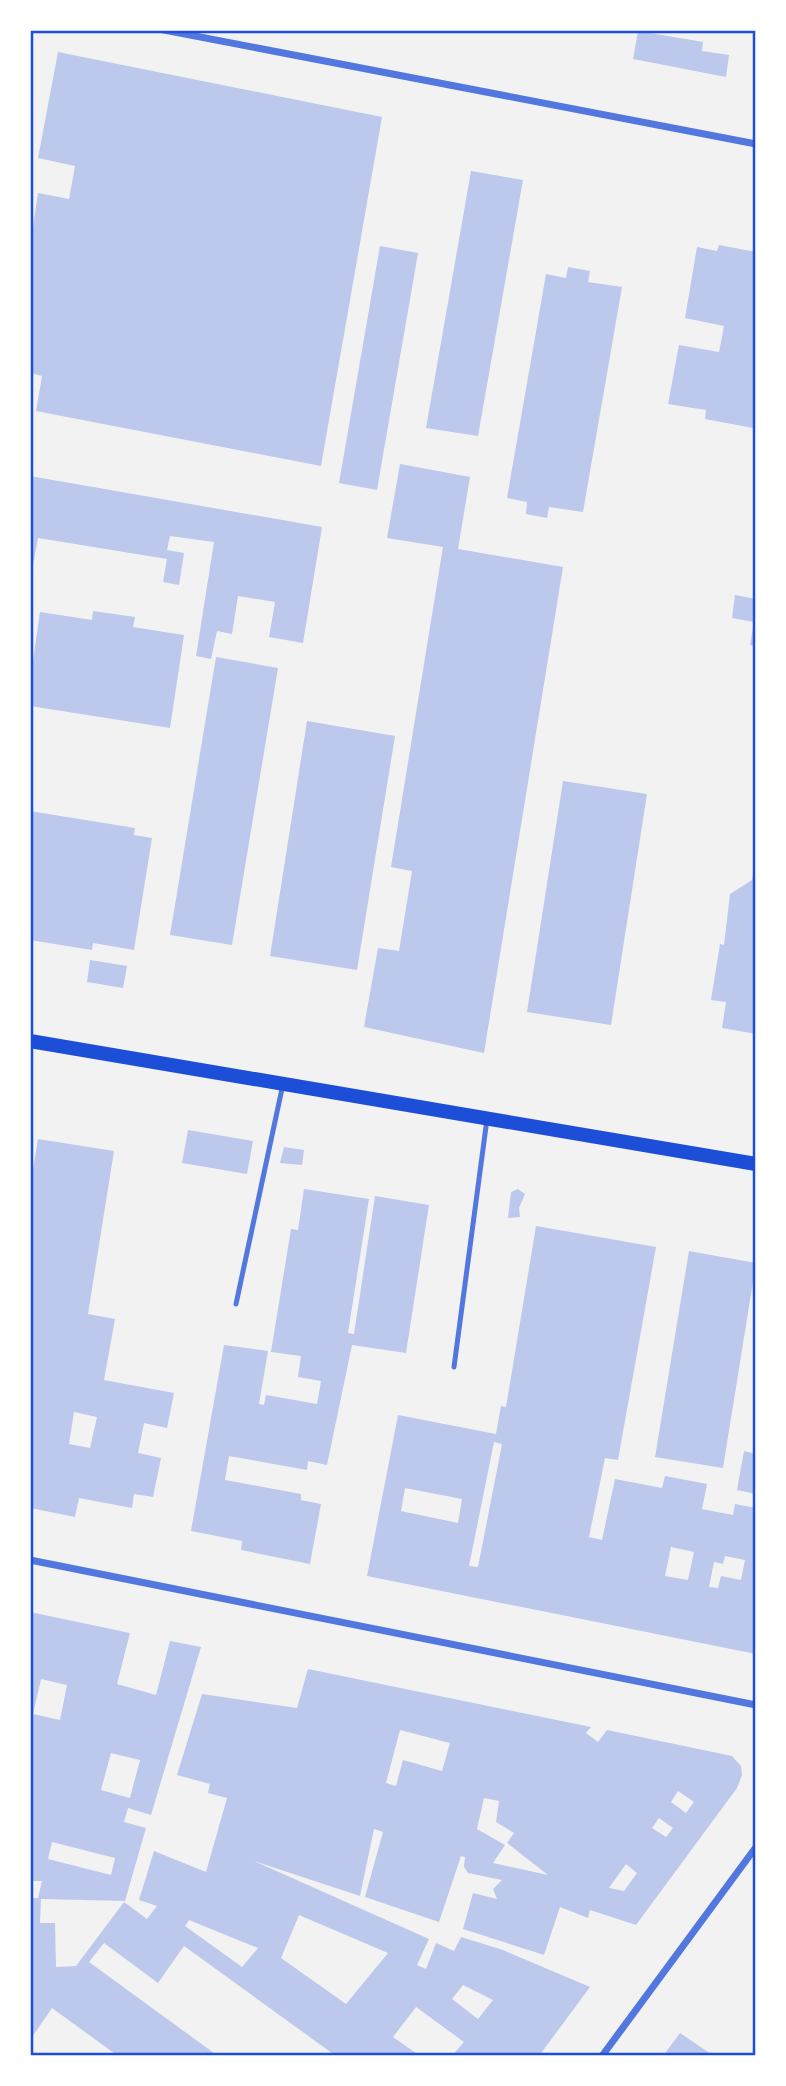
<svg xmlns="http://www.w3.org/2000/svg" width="786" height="2086" viewBox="0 0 786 2086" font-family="'DM Sans',sans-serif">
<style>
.building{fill:#bdc9ec;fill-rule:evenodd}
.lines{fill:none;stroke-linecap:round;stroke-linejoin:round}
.service{stroke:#5277de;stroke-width:5}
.minor{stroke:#5277de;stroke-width:7}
.secondary{stroke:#1d4ed8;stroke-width:14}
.neatline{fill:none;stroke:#1d4ed8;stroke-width:2.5}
</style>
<rect width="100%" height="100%" fill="#f2f2f2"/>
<path class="building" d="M 638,31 L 703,42 L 702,51 L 729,55 L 726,77 L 633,59 Z
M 58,52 L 382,117 L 321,466 L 36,411 L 42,376 L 30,373 L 30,248 L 38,193 L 69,199 L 75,166 L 38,158 Z
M 471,171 L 523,180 L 478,436 L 426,428 Z
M 719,245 L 756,252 L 756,420 L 753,428 L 705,419 L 706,410 L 668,404 L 679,345 L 719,352 L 724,326 L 685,318 L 697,247 L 717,251 Z
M 380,246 L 418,253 L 377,490 L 339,483 Z
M 568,267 L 590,271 L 588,282 L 622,287 L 583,512 L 549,507 L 547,518 L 526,514 L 527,502 L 507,498 L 546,274 L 566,278 Z
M 400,464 L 470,477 L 458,549 L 563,567 L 484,1053 L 364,1027 L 378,948 L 399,951 L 412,871 L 391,867 L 443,547 L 387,538 Z
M 30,476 L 322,527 L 303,643 L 269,637 L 275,602 L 238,596 L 232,634 L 217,631 L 211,659 L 196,656 L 214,542 L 170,536 L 167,550 L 184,553 L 179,585 L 163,582 L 167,559 L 38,538 L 30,582 Z
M 735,595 L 756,599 L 756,646 L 750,645 L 754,622 L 732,618 Z
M 93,611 L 135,617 L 133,627 L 184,635 L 170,728 L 30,706 L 30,682 L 40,612 L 92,620 Z
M 216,657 L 278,668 L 232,945 L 170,935 Z
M 307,721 L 395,736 L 357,970 L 270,956 Z
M 563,781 L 647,794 L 611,1025 L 527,1012 Z
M 30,811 L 135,828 L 134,835 L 152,838 L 134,950 L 93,943 L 92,950 L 30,940 Z
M 754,869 L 756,869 L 756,1034 L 722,1028 L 726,1002 L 711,1000 L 720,944 L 724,945 L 730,894 L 752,880 Z
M 90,960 L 127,966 L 123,988 L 87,982 Z
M 188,1130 L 253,1141 L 247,1174 L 182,1163 Z
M 38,1139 L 114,1151 L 88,1314 L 115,1319 L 104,1380 L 174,1393 L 167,1428 L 144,1423 L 138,1453 L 161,1458 L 153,1497 L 134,1494 L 132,1508 L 79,1498 L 75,1517 L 30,1508 L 30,1188 ZM 74,1412 L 97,1417 L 90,1448 L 69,1444 Z
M 284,1147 L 304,1150 L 302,1165 L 280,1163 Z
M 304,1189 L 369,1199 L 348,1333 L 354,1334 L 375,1196 L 429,1205 L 406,1353 L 352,1345 L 327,1465 L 308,1461 L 307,1470 L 229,1456 L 225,1480 L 301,1494 L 301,1500 L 321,1504 L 310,1564 L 241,1550 L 242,1541 L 191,1531 L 224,1345 L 268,1351 L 259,1404 L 264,1405 L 266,1395 L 317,1404 L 321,1381 L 298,1377 L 301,1356 L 271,1352 L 291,1229 L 298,1230 Z
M 518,1189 L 525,1194 L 519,1208 L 520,1217 L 508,1218 L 511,1192 Z
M 536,1226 L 656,1247 L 618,1460 L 605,1458 L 589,1537 L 602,1540 L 615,1479 L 662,1488 L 665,1476 L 707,1484 L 702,1509 L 733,1515 L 735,1504 L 756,1508 L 756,1654 L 367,1576 L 398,1415 L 496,1434 L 501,1406 L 506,1407 ZM 494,1442 L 502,1444 L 478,1567 L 469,1566 ZM 405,1488 L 462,1499 L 458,1523 L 401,1511 ZM 671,1547 L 694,1552 L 688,1580 L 665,1576 ZM 725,1556 L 745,1560 L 741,1580 L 721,1576 L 718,1588 L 709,1587 L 714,1562 L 723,1564 Z
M 689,1251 L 756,1263 L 723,1468 L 655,1457 Z
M 744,1451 L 756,1454 L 756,1494 L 737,1490 Z
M 30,1612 L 130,1633 L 117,1684 L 156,1695 L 170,1641 L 201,1647 L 151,1815 L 128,1808 L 124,1822 L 146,1828 L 125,1901 L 41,1899 L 40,1923 L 55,1923 L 56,1967 L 76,1966 L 124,1902 L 147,1919 L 157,1906 L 139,1900 L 154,1851 L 206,1872 L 227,1798 L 208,1793 L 210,1784 L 177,1775 L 202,1694 L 297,1708 L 308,1669 L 591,1727 L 586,1733 L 598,1742 L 607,1730 L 732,1756 L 741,1766 L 742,1775 L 737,1788 L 636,1925 L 590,1910 L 588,1918 L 560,1907 L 544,1955 L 463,1929 L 473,1893 L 497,1899 L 493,1889 L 502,1880 L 468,1873 L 464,1867 L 465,1857 L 461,1856 L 439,1922 L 365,1897 L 383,1832 L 374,1829 L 360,1896 L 254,1861 L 429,1939 L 417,1965 L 426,1969 L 436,1943 L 454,1951 L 461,1937 L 503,1950 L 590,1987 L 539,2056 L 452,2056 L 464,2042 L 416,2007 L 393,2037 L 420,2056 L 336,2056 L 184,1946 L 158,1983 L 104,1943 L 89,1962 L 218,2056 L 118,2056 L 52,2008 L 30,2040 L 30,1898 L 38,1898 L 42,1881 L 30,1881 ZM 41,1679 L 67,1685 L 60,1720 L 33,1714 ZM 400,1730 L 450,1743 L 442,1771 L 403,1760 L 396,1786 L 386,1783 ZM 111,1753 L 140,1760 L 130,1798 L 101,1790 ZM 678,1791 L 694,1802 L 686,1813 L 671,1802 ZM 484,1798 L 499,1801 L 496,1822 L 514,1833 L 507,1843 L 548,1875 L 493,1863 L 505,1845 L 477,1829 ZM 659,1818 L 673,1828 L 666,1837 L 652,1828 ZM 52,1842 L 115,1858 L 111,1875 L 48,1859 ZM 626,1864 L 637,1873 L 624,1891 L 609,1888 ZM 299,1915 L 388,1953 L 346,2004 L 281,1958 ZM 189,1920 L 233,1938 L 258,1948 L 242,1967 L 185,1926 ZM 463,1985 L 493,2000 L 478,2019 L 452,1999 Z
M 680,2033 L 714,2056 L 663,2056 Z"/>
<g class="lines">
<path class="service" d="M 236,1304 L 283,1084
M 454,1367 L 487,1119"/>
<path class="minor" d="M 164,30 L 756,144
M 30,1560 L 756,1705
M 602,2056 L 756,1847"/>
<path class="secondary" d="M 30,1041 L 756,1164"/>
</g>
<rect width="786" height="2086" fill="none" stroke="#ffffff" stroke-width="63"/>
<rect x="32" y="32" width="722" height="2022" class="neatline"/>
</svg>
